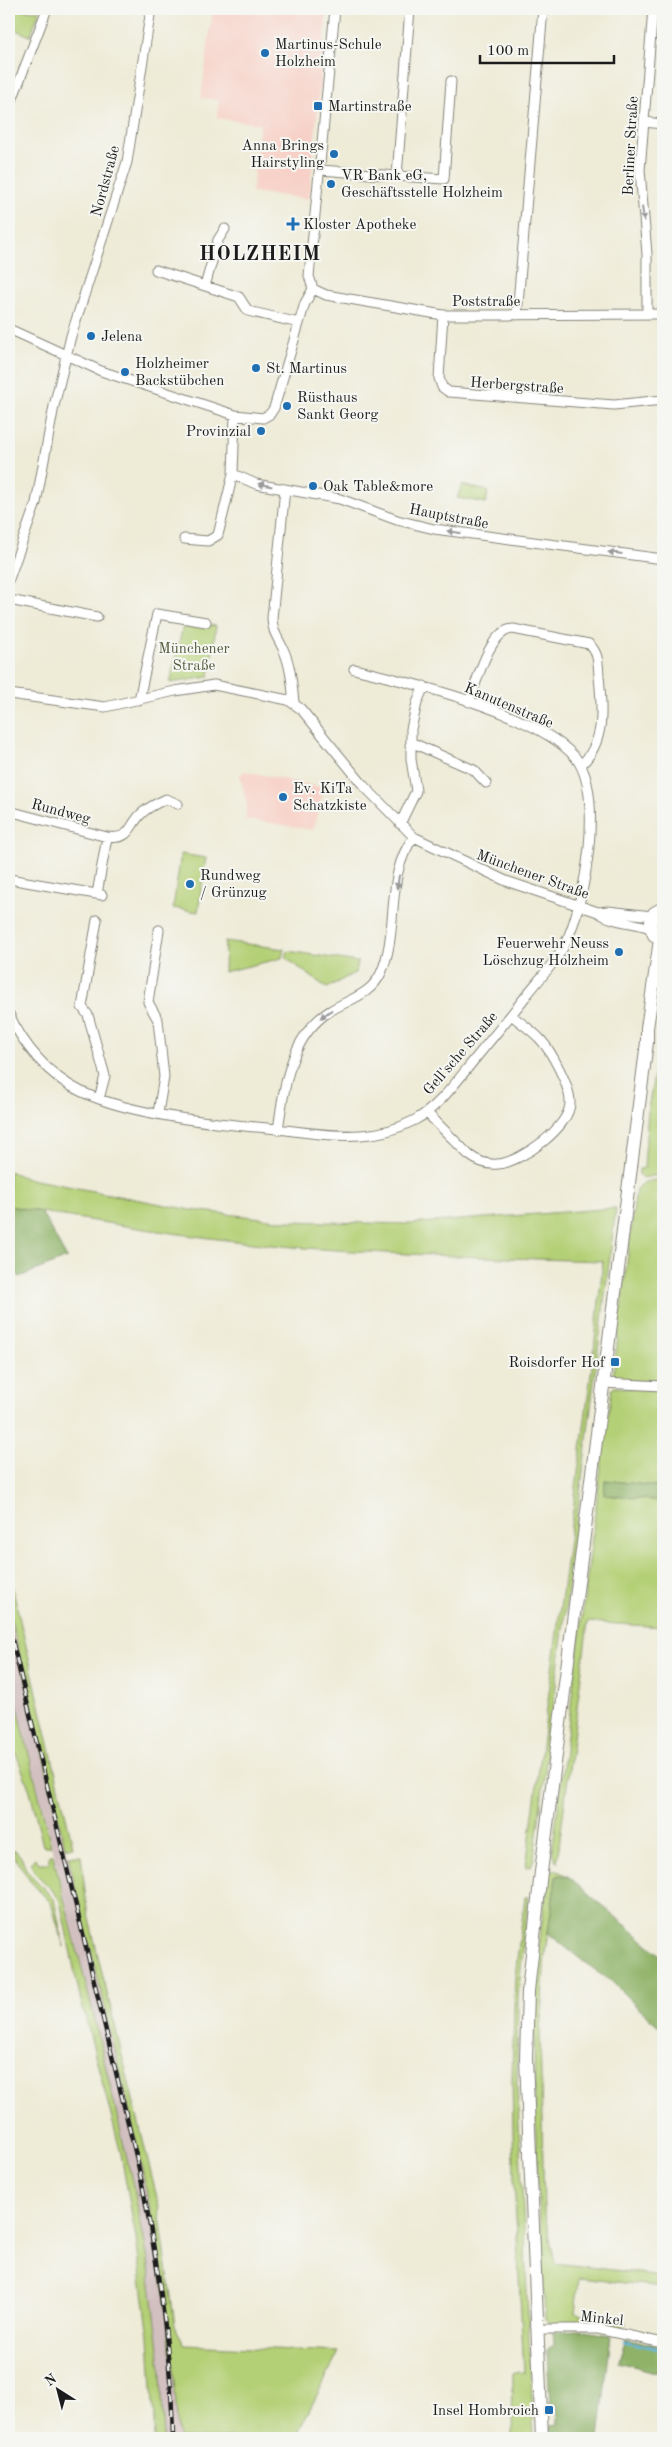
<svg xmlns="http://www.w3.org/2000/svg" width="672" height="2447" viewBox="0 0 672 2447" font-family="'Old Standard TT',serif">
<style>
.built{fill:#f7d1c7}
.industrial{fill:#d2bfc0}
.green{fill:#b4d076;stroke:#687649}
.forest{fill:#8fb267;stroke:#566742}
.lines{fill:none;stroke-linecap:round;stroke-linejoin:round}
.stream{stroke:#67b5e1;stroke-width:2.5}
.minor-casing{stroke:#85847a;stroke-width:11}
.secondary-casing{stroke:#85847a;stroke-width:14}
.minor{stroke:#fff;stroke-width:9}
.secondary{stroke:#fff;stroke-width:12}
.rail-casing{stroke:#1c1c1c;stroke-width:4.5}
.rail{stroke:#f6f6f2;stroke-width:2.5;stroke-dasharray:8;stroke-linecap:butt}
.oneway{fill:#999}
.poi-dot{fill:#1f6fb2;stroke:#f6f6f2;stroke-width:2}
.labels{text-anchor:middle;stroke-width:4;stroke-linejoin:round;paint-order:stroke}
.poi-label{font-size:15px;fill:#1c1c1c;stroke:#f6f6f2;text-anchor:start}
.street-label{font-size:15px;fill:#1c1c1c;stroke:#f6f6f2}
.park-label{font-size:15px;fill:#515b3c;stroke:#f6f6f2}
.district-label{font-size:20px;font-weight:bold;letter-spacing:1px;fill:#1c1c1c;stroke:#f6f6f2}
</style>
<rect width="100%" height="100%" fill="#f6f6f2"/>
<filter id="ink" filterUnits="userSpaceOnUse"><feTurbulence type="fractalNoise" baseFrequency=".02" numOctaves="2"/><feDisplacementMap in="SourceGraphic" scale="10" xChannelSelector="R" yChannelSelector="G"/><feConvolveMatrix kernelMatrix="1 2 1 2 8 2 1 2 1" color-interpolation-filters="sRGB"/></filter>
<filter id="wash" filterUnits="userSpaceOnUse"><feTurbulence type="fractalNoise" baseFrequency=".0096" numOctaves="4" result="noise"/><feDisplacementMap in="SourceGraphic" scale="20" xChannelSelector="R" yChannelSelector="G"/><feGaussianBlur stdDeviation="1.12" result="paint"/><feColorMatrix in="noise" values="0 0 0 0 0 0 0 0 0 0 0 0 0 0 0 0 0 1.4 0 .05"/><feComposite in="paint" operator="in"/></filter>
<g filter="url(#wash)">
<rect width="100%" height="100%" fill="#eeebd7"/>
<path class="built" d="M 213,9 L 327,9 L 309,199 L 252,192 L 260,124 L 217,118 L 219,100 L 201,98 Z
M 245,771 L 324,788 L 313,830 L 245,819 L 247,806 L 240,775 Z"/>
<path class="industrial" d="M 9,1611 L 147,2184 L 171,2334 L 178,2438 L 164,2438 L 160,2357 L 148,2259 L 135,2194 L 94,2016 L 9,1670 Z"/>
<path class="green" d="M 9,9 L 40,11 L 30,36 L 9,27 Z
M 462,485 L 488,491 L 486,503 L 457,498 Z
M 184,621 L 216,626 L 209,677 L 170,683 Z
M 181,854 L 206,858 L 198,912 L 173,908 Z
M 225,941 L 284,949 L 282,958 L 224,972 Z
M 288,951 L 358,962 L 356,972 L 327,988 L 286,958 Z
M 663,1026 L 663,1095 L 657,1115 C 660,1122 658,1125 660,1131 C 664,1145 663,1159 663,1174 L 643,1178 L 639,1175 L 639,1169 L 644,1168 L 648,1109 Z
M 9,1171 L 25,1178 L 192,1210 L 287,1221 L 407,1224 L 616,1208 L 534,1859 L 531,1866 L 526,1867 L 594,1351 L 603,1261 C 504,1258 404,1255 305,1248 C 206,1240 106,1224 9,1206 Z
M 663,1178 L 663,1383 L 617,1380 L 613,1376 L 636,1189 L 645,1182 Z
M 614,1387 L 663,1390 L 663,1487 L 605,1480 L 604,1495 L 663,1501 L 663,1627 L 588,1622 L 557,1862 L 552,1853 L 604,1443 L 612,1389 Z
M 9,1574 L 16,1603 L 73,1847 L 65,1847 L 9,1611 Z
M 9,1670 L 51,1846 L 43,1846 L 30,1791 L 14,1748 L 9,1720 Z
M 10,1850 L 16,1851 L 21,1857 L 27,1871 L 54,1899 L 64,1947 L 51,1903 L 30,1881 Z
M 49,1855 L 53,1855 L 94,2016 L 135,2194 L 148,2259 L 160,2357 L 164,2438 L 155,2438 L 149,2337 L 136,2239 L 121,2154 L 79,1993 L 60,1901 C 52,1886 36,1879 30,1863 L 35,1858 L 39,1863 L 49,1863 Z
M 68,1856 L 81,1856 L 87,1909 L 95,1944 L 158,2202 L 175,2326 L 184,2345 L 339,2352 L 295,2438 L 178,2438 C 169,2238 114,2050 68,1856 Z
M 554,1869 L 569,1877 L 556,1877 L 545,1953 L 540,2033 L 544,2209 L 555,2263 L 663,2276 L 663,2287 L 579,2278 L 575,2313 L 627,2323 L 622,2328 C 606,2326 555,2329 545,2320 C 539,2172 522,2022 549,1875 Z
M 525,1897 L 529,1897 L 518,1996 L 517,2083 L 534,2438 L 512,2438 L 513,2373 L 519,2371 L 524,2374 L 514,2179 L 512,2079 L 515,1976 Z"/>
<path class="forest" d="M 9,1206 L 41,1212 L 67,1258 L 19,1277 L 9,1256 Z
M 605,1480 L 663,1487 L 663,1501 L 604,1495 Z
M 559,1875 L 569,1877 L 663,1957 L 663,2030 L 634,2004 L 611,1981 L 584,1962 L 548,1933 L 556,1877 Z
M 577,2330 L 611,2335 L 599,2438 L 551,2438 L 551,2425 L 558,2424 L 557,2404 L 550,2405 L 547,2351 L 554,2345 L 553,2332 Z
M 626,2338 L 663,2347 L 663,2374 L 618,2362 Z"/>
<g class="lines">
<path class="stream" d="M 624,2341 L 663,2350"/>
</g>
</g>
<g filter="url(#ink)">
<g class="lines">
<defs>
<path id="minor" d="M 335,9 L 309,276 L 313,289 L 326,295 L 443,315 L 663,314
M 9,108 L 47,9
M 644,122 L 663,124
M 321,170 L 397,176 L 410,9
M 397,176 L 444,179 L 451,81
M 156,270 L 239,297 L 248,311 L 299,323
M 205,286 L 218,240 L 225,229
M 647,314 L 647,254 L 640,170 L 653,9
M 443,315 L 439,378 L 442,387 L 449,392 L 614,405 L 663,400
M 517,315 L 543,9
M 9,329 L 101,371 L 235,415 L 263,418 L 270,414 L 274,408 L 305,303 L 313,289
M 233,474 L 256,484 L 340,499 L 397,520 L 434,529 L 663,559
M 285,489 L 272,618 C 272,632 279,639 284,651 C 291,667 292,685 294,702
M 184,539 L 208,541 L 218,535 L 233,474 L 235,415
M 9,579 L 36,503 L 54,406 L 71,336 L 127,162 L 151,9
M 9,600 L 97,617
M 9,694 L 105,707 L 175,691 L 214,685 L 288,700 L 301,709 L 364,786 L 414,837 L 506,881 L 598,912 L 608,911 L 652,916
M 139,700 L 157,614 L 206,622
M 469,702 C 477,682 489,630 513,629 L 589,644 C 599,653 598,664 599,676 C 602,708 606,741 581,765
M 410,745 L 415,744 L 474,770 L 486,783
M 9,811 L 107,837 C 131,840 128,827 141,814 C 148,807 157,803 166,799 L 178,804
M 400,824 L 416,791 L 411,759 L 411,729 L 417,703 L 424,686
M 9,879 L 102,895
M 97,894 L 107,837
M 598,912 C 612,922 633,922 650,928
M 97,920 L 82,1007 L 88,1015 L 105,1076 L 99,1099
M 9,1014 C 23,1045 49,1076 80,1091 C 131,1116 220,1124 277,1129 C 305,1132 333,1137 361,1135 C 380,1134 398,1129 415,1120 C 437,1108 454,1085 470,1065 C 489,1042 508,1019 526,996 C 540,978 557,961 566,942 C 585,903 605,792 575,757 C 537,713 412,683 354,669
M 158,1113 L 164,1077 L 158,1020 L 148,1002 L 159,930
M 427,1113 L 469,1155 C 477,1161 488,1165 498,1164 C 521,1162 571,1127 570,1102 C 570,1086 551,1051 541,1040 C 532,1030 521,1023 511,1015
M 278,1130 C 284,1087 290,1036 330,1011 C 349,999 371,995 381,973 C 400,931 384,875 414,837
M 603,1383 L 663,1386
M 537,2329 L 598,2329 L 663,2343"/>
<path id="secondary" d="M 663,908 L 654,913 L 650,925 L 654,935 L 663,940
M 542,2438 L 526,2059 L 528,1991 L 541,1872 L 647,1042 L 647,1028 L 660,940"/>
</defs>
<use href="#minor" class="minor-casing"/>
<use href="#secondary" class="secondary-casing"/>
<use href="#minor" class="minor"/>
<use href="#secondary" class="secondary"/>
<defs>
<path id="rail" d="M 9,1627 L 138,2164 C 157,2255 171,2345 173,2438"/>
</defs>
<use href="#rail" class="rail-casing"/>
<use href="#rail" class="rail"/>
</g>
<defs><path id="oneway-solid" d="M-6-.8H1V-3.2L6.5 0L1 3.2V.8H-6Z" transform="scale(1.25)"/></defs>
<g class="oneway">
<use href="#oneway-solid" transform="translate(643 214) rotate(83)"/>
<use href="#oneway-solid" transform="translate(265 485) rotate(-169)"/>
<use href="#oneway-solid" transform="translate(454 532) rotate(-171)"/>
<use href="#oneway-solid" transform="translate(615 553) rotate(-173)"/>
<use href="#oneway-solid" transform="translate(398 882) rotate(99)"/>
<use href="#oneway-solid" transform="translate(326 1014) rotate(144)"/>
</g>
</g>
<g class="poi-dot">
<circle cx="265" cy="53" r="5"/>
<rect x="313" y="101" width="10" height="10" rx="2.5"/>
<circle cx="334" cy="154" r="5"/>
<circle cx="331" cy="184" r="5"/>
<path d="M290.5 216.5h5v5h5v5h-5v5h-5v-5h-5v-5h5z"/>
<circle cx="91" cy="336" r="5"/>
<circle cx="256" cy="368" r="5"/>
<circle cx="125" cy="372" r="5"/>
<circle cx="287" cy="406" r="5"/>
<circle cx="261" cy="431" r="5"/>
<circle cx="313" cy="486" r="5"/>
<circle cx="283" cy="797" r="5"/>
<circle cx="190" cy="884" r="5"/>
<circle cx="619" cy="952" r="5"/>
<rect x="610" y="1357" width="10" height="10" rx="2.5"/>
<rect x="544" y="2405" width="10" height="10" rx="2.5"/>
</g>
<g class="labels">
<g class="poi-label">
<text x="275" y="49">Martinus-Schule<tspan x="275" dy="17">Holzheim</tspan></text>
<text x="328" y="111">Martinstraße</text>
<text x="324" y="150" text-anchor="end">Anna Brings<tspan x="324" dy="17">Hairstyling</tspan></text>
<text x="341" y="180">VR Bank eG,<tspan x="341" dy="17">Geschäftsstelle Holzheim</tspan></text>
<text x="303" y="229">Kloster Apotheke</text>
<text x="101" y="341">Jelena</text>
<text x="135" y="368">Holzheimer<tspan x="135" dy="17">Backstübchen</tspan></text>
<text x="266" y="373">St. Martinus</text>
<text x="297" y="402">Rüsthaus<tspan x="297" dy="17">Sankt Georg</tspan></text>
<text x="251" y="436" text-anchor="end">Provinzial</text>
<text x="323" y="491">Oak Table&amp;more</text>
<text x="293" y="793">Ev. KiTa<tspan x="293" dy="17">Schatzkiste</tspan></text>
<text x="200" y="880">Rundweg<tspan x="200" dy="17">/ Grünzug</tspan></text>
<text x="609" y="948" text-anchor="end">Feuerwehr Neuss<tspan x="609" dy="17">Löschzug Holzheim</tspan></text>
<text x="605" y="1367" text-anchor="end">Roisdorfer Hof</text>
<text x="539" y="2415" text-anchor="end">Insel Hombroich</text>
</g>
<g class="street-label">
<text transform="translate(630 146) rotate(-87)" y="5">Berliner Straße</text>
<text transform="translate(105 181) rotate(-75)" y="5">Nordstraße</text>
<text x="486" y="306">Poststraße</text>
<text transform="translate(517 385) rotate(4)" y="5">Herbergstraße</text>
<text transform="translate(449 516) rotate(11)" y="5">Hauptstraße</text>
<text transform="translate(509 705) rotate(23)" y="5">Kanutenstraße</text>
<text transform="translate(61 811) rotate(15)" y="5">Rundweg</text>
<text transform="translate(533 874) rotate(20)" y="5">Münchener Straße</text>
<text transform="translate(460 1053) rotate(-49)" y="5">Gell'sche Straße</text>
<text transform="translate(602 2318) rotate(6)" y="5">Minkel</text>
</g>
<g class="park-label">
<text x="194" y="653">Münchener<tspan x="194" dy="17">Straße</tspan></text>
</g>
<g class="district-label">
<text x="260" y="260">HOLZHEIM</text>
</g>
</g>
<rect width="672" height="2447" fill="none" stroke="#f6f6f2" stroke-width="30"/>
<g transform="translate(58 2390) rotate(324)" stroke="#f6f6f2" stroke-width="4" paint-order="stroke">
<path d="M0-4L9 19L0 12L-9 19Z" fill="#1c1c1c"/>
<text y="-8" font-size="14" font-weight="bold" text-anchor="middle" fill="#1c1c1c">N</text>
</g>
<path d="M480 55v8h134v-8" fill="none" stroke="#1c1c1c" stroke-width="2.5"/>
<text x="487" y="55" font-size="15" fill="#1c1c1c" stroke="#f6f6f2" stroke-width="4" paint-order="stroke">100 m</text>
</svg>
